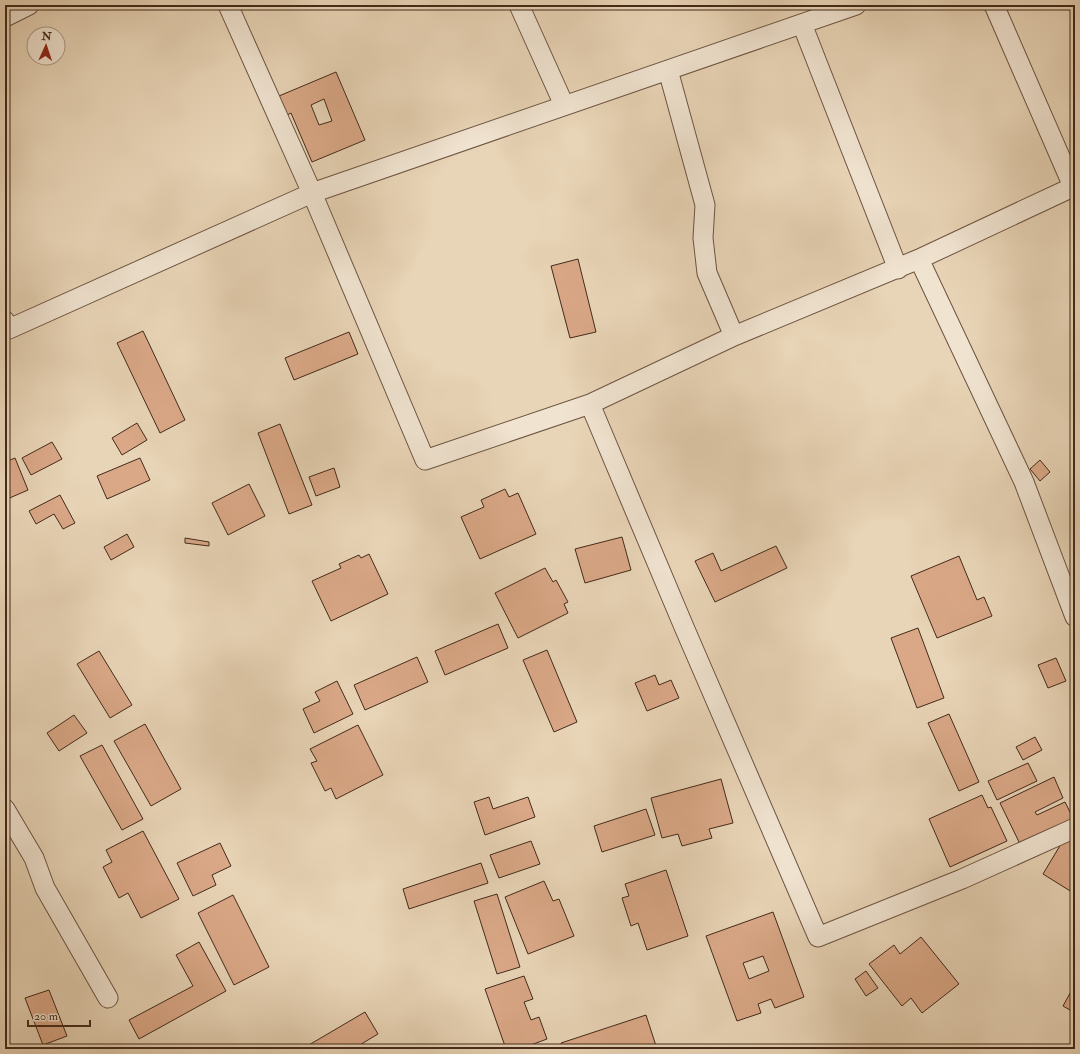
<svg xmlns="http://www.w3.org/2000/svg" width="1080" height="1054" viewBox="0 0 1080 1054" font-family="'IM FELL Double Pica',serif">
<style>
.building{fill:#daa887;stroke:#432a1a;fill-rule:evenodd}
.lines{fill:none;stroke-linecap:round;stroke-linejoin:round}
.minor-casing{stroke:#6c5441;stroke-width:21}
.minor{stroke:#f0e3d0;stroke-width:19}
</style>
<rect width="100%" height="100%" fill="#e8d4b6"/>
<filter id="stains"><feTurbulence type="fractalNoise" baseFrequency=".005" numOctaves="4"/><feColorMatrix values="0 0 0 0 .2 0 0 0 0 .09 0 0 0 0 .02 0 0 0 .5 -.17"/></filter>
<radialGradient id="worn" r=".72"><stop offset=".6" stop-color="#630" stop-opacity="0"/><stop offset="1" stop-color="#630" stop-opacity=".3"/></radialGradient>
<path class="building" d="M 336,72 L 365,140 L 312,162 L 291,113 L 287,115 L 279,96 ZM 324,99 L 332,121 L 319,125 L 311,105 Z
M 578,259 L 596,332 L 570,338 L 551,266 Z
M 143,331 L 185,420 L 160,433 L 117,343 Z
M 349,332 L 358,354 L 294,380 L 285,358 Z
M 137,423 L 147,440 L 122,455 L 112,438 Z
M 280,424 L 312,505 L 289,514 L 258,433 Z
M 52,442 L 62,459 L 31,475 L 22,458 Z
M 15,458 L 28,490 L 5,500 L 5,462 Z
M 140,458 L 150,480 L 107,499 L 97,476 Z
M 1040,460 L 1050,472 L 1040,481 L 1030,469 Z
M 334,468 L 340,487 L 316,496 L 309,477 Z
M 249,484 L 265,516 L 228,535 L 212,503 Z
M 505,489 L 509,497 L 518,493 L 536,534 L 480,559 L 461,517 L 484,507 L 481,500 Z
M 60,495 L 75,523 L 63,529 L 54,514 L 36,524 L 29,511 Z
M 127,534 L 134,547 L 111,560 L 104,547 Z
M 622,537 L 631,570 L 585,583 L 575,549 Z
M 185,538 L 209,542 L 209,546 L 185,543 Z
M 776,546 L 787,568 L 715,602 L 695,561 L 713,553 L 721,571 Z
M 369,554 L 388,594 L 331,621 L 312,581 L 341,568 L 339,564 L 359,555 L 361,558 Z
M 959,556 L 977,600 L 984,597 L 992,616 L 937,638 L 911,576 Z
M 545,568 L 553,582 L 556,580 L 568,602 L 564,604 L 568,613 L 518,638 L 495,593 Z
M 498,624 L 508,648 L 445,675 L 435,651 Z
M 918,628 L 944,698 L 917,708 L 891,638 Z
M 547,650 L 577,722 L 554,732 L 523,660 Z
M 99,651 L 132,705 L 110,718 L 77,664 Z
M 417,657 L 428,682 L 365,710 L 354,685 Z
M 1056,658 L 1066,681 L 1048,688 L 1038,665 Z
M 655,675 L 659,685 L 671,680 L 679,698 L 647,711 L 635,683 Z
M 337,681 L 353,714 L 314,733 L 303,709 L 320,701 L 315,692 Z
M 949,714 L 979,782 L 959,791 L 928,723 Z
M 74,715 L 87,733 L 59,751 L 47,733 Z
M 145,724 L 181,789 L 151,806 L 114,741 Z
M 358,725 L 383,775 L 336,799 L 331,788 L 325,791 L 311,763 L 317,761 L 310,749 Z
M 1035,737 L 1042,750 L 1023,760 L 1016,747 Z
M 102,745 L 143,819 L 122,830 L 80,756 Z
M 1028,763 L 1037,781 L 997,800 L 988,781 Z
M 1054,777 L 1063,798 L 1035,812 L 1037,815 L 1065,802 L 1074,820 L 1021,846 L 1000,803 Z
M 721,779 L 733,823 L 709,829 L 712,838 L 682,846 L 678,834 L 662,838 L 651,798 Z
M 982,795 L 988,808 L 991,807 L 1007,841 L 950,867 L 929,819 Z
M 489,797 L 493,809 L 528,797 L 535,817 L 485,835 L 474,802 Z
M 646,809 L 655,835 L 602,852 L 594,826 Z
M 143,831 L 179,899 L 141,918 L 128,893 L 119,898 L 103,867 L 112,862 L 106,850 Z
M 1075,839 L 1075,865 L 1073,868 L 1075,869 L 1075,894 L 1043,874 L 1061,844 Z
M 531,841 L 540,864 L 499,878 L 490,855 Z
M 220,843 L 231,866 L 212,875 L 216,885 L 193,896 L 177,863 Z
M 481,863 L 488,883 L 409,909 L 403,889 Z
M 666,870 L 688,936 L 647,950 L 638,923 L 631,926 L 622,898 L 629,896 L 625,884 Z
M 544,881 L 553,901 L 559,899 L 574,936 L 528,954 L 505,897 Z
M 497,894 L 520,967 L 497,974 L 474,901 Z
M 233,895 L 269,967 L 234,985 L 198,913 Z
M 773,912 L 804,997 L 775,1008 L 771,999 L 758,1004 L 761,1013 L 737,1021 L 706,936 ZM 763,956 L 769,971 L 749,979 L 743,963 Z
M 921,937 L 959,984 L 922,1013 L 911,998 L 902,1006 L 869,964 L 894,945 L 900,954 Z
M 199,942 L 226,991 L 139,1039 L 129,1020 L 193,986 L 176,955 Z
M 866,971 L 878,988 L 866,996 L 855,979 Z
M 524,976 L 533,999 L 524,1002 L 531,1020 L 539,1017 L 547,1039 L 520,1049 L 506,1049 L 485,989 Z
M 1074,986 L 1075,986 L 1075,1013 L 1063,1006 Z
M 49,990 L 67,1036 L 43,1045 L 25,998 Z
M 365,1012 L 378,1034 L 353,1049 L 302,1049 Z
M 646,1015 L 657,1049 L 632,1049 L 631,1046 L 624,1049 L 563,1049 L 561,1043 Z"/>
<g class="lines">
<defs>
<path id="minor" d="M 228,5 L 312,193 L 425,460 L 590,404 L 684,627 L 818,937 L 962,879 L 1075,828
M 519,5 L 564,105
M 994,5 L 1075,191
M 5,17 L 29,5
M 802,24 L 898,269
M 668,70 L 705,205 L 703,238 L 707,273 L 734,336
M 919,259 L 1075,186
M 5,321 L 9,329 L 312,193 L 856,5
M 590,404 L 734,336 L 919,259 L 1024,482 L 1075,617
M 5,809 L 34,858 L 45,888 L 108,998"/>
</defs>
<use href="#minor" class="minor-casing"/>
<use href="#minor" class="minor"/>
</g>
<rect width="1080" height="1054" fill="none" stroke="#e8d4b6" stroke-width="20"/>
<rect x="6" y="6" width="1068" height="1042" fill="none" stroke="#432a1a" stroke-width="2"/>
<rect x="10" y="10" width="1060" height="1034" fill="none" stroke="#432a1a"/>
<g transform="translate(46 46) rotate(3)"><circle r="19" fill="#f0e3d0" stroke="#ab9987"/>
<path d="M0-3L7 15L0 10L-7 15Z" fill="#8f2418"/>
<text y="-6" font-size="11" font-weight="bold" text-anchor="middle" fill="#432a1a">N</text>
</g>
<path d="M28 1020v6h62v-6" fill="none" stroke="#432a1a" stroke-width="2"/>
<text x="34" y="1020" font-size="12" fill="#432a1a" stroke="#f0e3d0" stroke-width="3" paint-order="stroke">20 m</text>
<rect width="100%" height="100%" filter="url(#stains)"/>
<rect width="100%" height="100%" fill="url(#worn)"/>
</svg>
